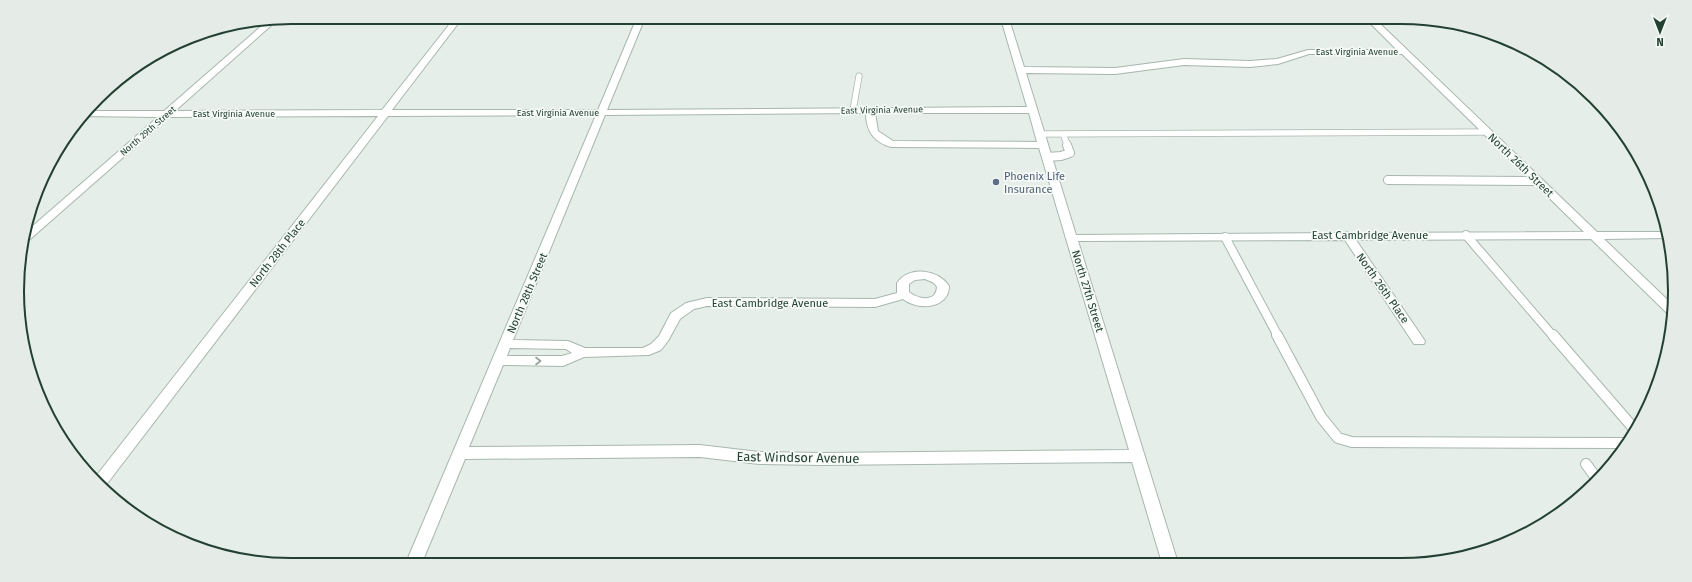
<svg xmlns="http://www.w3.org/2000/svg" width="1692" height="582" viewBox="0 0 1692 582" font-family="'Fira Sans',sans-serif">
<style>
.built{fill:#d3ded7}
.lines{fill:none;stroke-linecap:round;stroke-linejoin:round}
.lane-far2-casing{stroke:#a7b7ae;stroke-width:7}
.lane-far1-casing{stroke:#a7b7ae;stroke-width:10}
.lane-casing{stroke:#a7b7ae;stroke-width:12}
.street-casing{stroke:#a7b7ae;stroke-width:2}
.lane-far2{stroke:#fff;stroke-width:5.5}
.lane-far1{stroke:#fff;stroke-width:8}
.lane{stroke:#fff;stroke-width:10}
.street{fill:#fff;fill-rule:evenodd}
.oneway{stroke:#91a099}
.service-dot{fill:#5c6f8a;stroke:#f6faf7;stroke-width:1.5}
.labels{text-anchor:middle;stroke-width:3.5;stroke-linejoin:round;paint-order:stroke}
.far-street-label{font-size:9px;fill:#234133;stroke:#f6faf7}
.street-label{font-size:11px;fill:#234133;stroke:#f6faf7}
.service-label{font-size:11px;fill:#4e5e75;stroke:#f6faf7;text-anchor:start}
.near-street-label{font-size:13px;fill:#234133;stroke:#f6faf7}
.rim{fill:none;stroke:#234133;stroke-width:2}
</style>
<rect width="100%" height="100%" fill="#e5eee8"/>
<path class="built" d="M 1360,17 L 1361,19 L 1014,19 Z"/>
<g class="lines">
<defs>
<path id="lane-far2" d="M 853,110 L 859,76
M 1040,134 L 1487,132
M 1063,134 L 1068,146"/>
<path id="lane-far1" d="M 1047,157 L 1061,156 L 1070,153 L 1067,145
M 1388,180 L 1538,181
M 1466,235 L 1553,336
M 1225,237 L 1278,336"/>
<path id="lane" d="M 1277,335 L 1321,417 L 1338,438 L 1352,442 L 1626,443
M 1553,335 L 1636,431
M 1586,464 L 1597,479"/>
<path id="street" d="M 1364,17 L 1373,17 L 1597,232 L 1667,232 L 1668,238 L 1604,239 L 1674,306 L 1673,317 L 1670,316 L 1591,239 L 1356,240 L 1425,341 L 1424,344 L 1414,344 L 1345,240 L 1078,241 L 1178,563 L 1162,563 L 1132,462 L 821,465 L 759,464 L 700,457 L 465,459 L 421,565 L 405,565 L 596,115 L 388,116 L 103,489 L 93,480 L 378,116 L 169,117 L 28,241 L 23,242 L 27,231 L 158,117 L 81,116 L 86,111 L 164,111 L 266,22 L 275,22 L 175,111 L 382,110 L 452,21 L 460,21 L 392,110 L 598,110 L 636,20 L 644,20 L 607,110 L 1027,107 L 1001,19 L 1009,19 L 1024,67 L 1115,68 L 1184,59 L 1250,61 L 1277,59 L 1308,50 L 1397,50 ZM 1309,54 L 1402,54 L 1584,232 L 1351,233 L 1347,232 L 1343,233 L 1076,235 L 1026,73 L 1115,74 L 1184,65 L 1250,67 L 1278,64 ZM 866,113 C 866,130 873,142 891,147 L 1039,148 L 1129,450 L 821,453 L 759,452 L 700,445 L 469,447 L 503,365 L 563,366 L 584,357 L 649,355 L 661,350 L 668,341 L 680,319 L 694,309 L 707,306 L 875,307 L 903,299 C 918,311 949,309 949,286 C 939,270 909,265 897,283 L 897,293 L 875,299 L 707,298 L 686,303 L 671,313 L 659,336 L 651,344 L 643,348 L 585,348 L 568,341 L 513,340 L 605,115 ZM 875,113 L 1029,113 L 1037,142 L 893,141 L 878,131 ZM 925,279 L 934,283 L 937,287 C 936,303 918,299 909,292 L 909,284 L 915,280 ZM 510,348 L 566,349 L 572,353 L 562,356 L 507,356 Z"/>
</defs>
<use href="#lane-far2" class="lane-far2-casing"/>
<use href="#lane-far1" class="lane-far1-casing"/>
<use href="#lane" class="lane-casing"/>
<use href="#street" class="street-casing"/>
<use href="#lane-far2" class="lane-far2"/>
<use href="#lane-far1" class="lane-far1"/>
<use href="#lane" class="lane"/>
<use href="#street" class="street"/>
</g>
<defs><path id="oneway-chevron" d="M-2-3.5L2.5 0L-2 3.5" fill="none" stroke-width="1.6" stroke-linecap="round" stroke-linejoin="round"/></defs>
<use class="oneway" href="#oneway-chevron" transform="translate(538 361)"/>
<circle class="service-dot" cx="996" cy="182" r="4"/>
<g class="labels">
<g class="far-street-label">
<text x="1357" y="55">East Virginia Avenue</text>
<text transform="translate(882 110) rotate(-1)" y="3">East Virginia Avenue</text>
<text x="558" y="116">East Virginia Avenue</text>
<text x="234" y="117">East Virginia Avenue</text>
<text transform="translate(148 131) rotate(-41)" y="3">North 29th Street</text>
</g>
<g class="street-label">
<text transform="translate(1521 165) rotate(44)" y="4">North 26th Street</text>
<text x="1370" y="239">East Cambridge Avenue</text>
<text transform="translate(277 253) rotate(-52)" y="4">North 28th Place</text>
<text transform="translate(1383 288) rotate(55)" y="4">North 26th Place</text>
<text transform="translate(1088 291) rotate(73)" y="4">North 27th Street</text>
<text transform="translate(527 293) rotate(-67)" y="4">North 28th Street</text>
<text x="770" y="307">East Cambridge Avenue</text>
</g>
<g class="service-label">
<text x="1004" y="180">Phoenix Life<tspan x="1004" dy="13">Insurance</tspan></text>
</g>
<g class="near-street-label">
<text transform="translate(798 457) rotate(1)" y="5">East Windsor Avenue</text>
</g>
</g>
<path d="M0 0H1692V582H0ZM291 24H1401A267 267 0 0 1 1668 291V291A267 267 0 0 1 1401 558H291A267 267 0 0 1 24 291V291A267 267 0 0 1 291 24Z" fill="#e5ebe7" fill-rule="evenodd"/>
<path class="rim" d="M291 24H1401A267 267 0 0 1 1668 291V291A267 267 0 0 1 1401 558H291A267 267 0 0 1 24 291V291A267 267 0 0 1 291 24Z"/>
<g transform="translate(1660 32) rotate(180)" stroke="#f6faf7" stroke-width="3" paint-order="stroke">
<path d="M0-3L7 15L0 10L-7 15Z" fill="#234133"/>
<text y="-6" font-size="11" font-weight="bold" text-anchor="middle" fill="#234133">N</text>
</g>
</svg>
